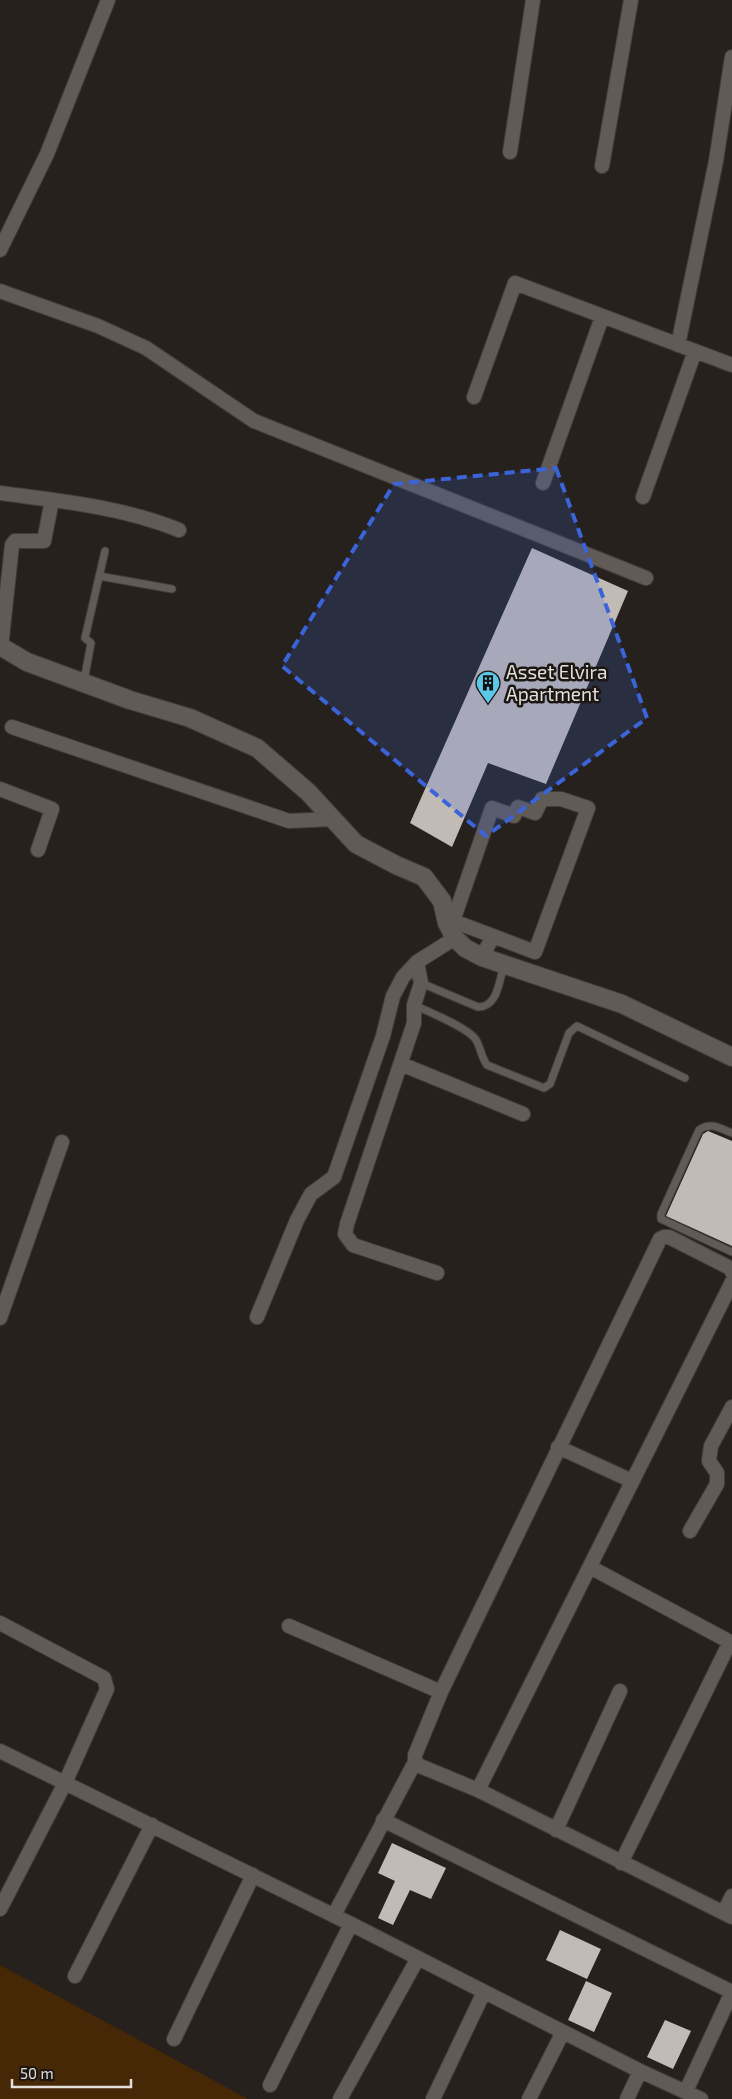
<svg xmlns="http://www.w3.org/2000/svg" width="732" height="2099" viewBox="0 0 732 2099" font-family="'Exo 2',sans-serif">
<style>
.green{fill:#462806}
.building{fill:#c2bbb5}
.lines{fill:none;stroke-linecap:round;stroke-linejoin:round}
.service-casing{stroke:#423d39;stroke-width:9}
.minor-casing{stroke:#423d39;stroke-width:16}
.tertiary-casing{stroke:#423d39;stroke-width:20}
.service{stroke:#615b55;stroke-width:7}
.minor{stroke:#615b55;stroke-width:14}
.tertiary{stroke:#615b55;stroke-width:18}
.marked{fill:#3b64d9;fill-opacity:0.2;stroke:#3b64d9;stroke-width:4;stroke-dasharray:10 6;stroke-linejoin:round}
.labels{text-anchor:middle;stroke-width:5;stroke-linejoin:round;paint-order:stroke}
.poi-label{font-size:19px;fill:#e3e0dc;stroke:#1c1713;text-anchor:start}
</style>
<rect width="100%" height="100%" fill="#26211c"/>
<path class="green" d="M 0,1965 L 248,2099 L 0,2099 Z"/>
<path class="building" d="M 532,548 L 628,591 L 546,784 L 488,763 L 452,847 L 410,823 Z
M 708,1131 L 732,1141 L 732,1246 L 666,1216 L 703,1134 Z
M 392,1843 L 446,1868 L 431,1899 L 410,1890 L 393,1925 L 378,1918 L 395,1881 L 378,1873 Z
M 560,1930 L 601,1949 L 587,1979 L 546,1960 Z
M 586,1981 L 612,1993 L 594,2032 L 568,2020 Z
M 665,2020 L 691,2031 L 673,2069 L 647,2057 Z"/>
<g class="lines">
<defs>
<path id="service" d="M 99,576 L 172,589
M 84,681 L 91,643 L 85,638 L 105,551
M 421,983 L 478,1007 C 498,1007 499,981 504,965
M 414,1005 C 429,1012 469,1028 476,1040 C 481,1048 481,1057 487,1065 L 544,1088 L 550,1084 L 569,1033 L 577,1026 L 685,1078
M 732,1133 C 721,1129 710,1121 699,1130 L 661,1214 L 661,1219 L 732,1252"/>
<path id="minor" d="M 510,152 L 533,0
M 602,166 L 631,0
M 0,250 L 47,154 L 108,0
M 0,291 L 98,326 L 146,348 L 254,421 L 646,578
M 678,345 L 716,161 L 732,57
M 474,397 L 515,283 L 732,365
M 543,483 L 602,317
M 0,493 C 60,501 123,507 179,530
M 643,497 L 695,351
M 1,647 L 12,545 L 15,541 L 44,541 L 52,500
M 12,727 L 289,821 L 333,819
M 0,789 L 52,809 L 38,850
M 482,957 L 493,936 L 535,952 L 588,808 L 561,799 L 542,799 L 535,813 L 518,807 L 514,816 L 492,808 L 453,921 L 493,936
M 417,962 L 421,983 L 414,1005 L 414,1023 L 347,1224 L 345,1234 L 353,1245 L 437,1273
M 401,1064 L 523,1114
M 732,1272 L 730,1268 L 669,1237 L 664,1237 L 660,1239 L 441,1692 L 415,1755 L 415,1762 L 420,1766 L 478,1790 L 732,1917
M 257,1317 L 297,1220 L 311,1194 L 334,1177 L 383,1036 L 393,996 L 403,977 L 417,962 L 455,938
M 0,1318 L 62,1142
M 558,1447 L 632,1481
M 690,1531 L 717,1484 L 717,1473 L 709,1461 L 711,1446 L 732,1407
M 590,1567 L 732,1643
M 0,1623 L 104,1678 L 107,1689 L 65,1783 L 0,1909
M 289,1626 L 441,1692
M 0,1751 L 351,1924 L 640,2071 L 701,2099
M 478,1790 L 732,1282
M 383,1820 L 732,1992
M 556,1830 L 620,1691
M 621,1863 L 730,1642
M 724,1912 L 732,1896
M 334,1915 L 415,1762
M 75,1976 L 152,1825
M 174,2039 L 253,1875
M 270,2085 L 351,1924
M 686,2091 L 732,1992
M 340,2099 L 418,1958
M 433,2099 L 484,1992
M 529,2099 L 563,2032
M 627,2099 L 640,2071"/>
<path id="tertiary" d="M 0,646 L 27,662 L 130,700 L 190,718 L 257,748 L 308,792 L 356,844 L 396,865 L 424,877 L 442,901 L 447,923 L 455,938 L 465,948 L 482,957 L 622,1004 L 732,1057"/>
</defs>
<use href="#service" class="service-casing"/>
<use href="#minor" class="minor-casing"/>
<use href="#tertiary" class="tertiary-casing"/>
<use href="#service" class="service"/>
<use href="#minor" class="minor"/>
<use href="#tertiary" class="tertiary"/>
</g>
<path class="marked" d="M 556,468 L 647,718 L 486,836 L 282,666 L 394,484 Z"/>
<defs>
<symbol id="building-pin" viewBox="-11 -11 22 30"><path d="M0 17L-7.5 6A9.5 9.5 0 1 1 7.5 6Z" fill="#5bc8e7" stroke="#1c1713"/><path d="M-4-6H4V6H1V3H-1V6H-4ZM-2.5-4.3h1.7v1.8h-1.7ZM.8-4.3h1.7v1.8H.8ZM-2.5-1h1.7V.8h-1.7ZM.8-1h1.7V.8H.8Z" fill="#111"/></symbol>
</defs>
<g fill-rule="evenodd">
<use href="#building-pin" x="474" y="669" width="28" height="38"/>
</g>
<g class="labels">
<g class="poi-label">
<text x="506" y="679">Asset Elvira<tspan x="506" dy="22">Apartment</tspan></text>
</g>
</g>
<path d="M12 2079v8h119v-8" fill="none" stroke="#e3e0dc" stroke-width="2.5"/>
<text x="20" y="2079" font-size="15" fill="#e3e0dc" stroke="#1c1713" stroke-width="4" paint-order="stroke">50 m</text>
</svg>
